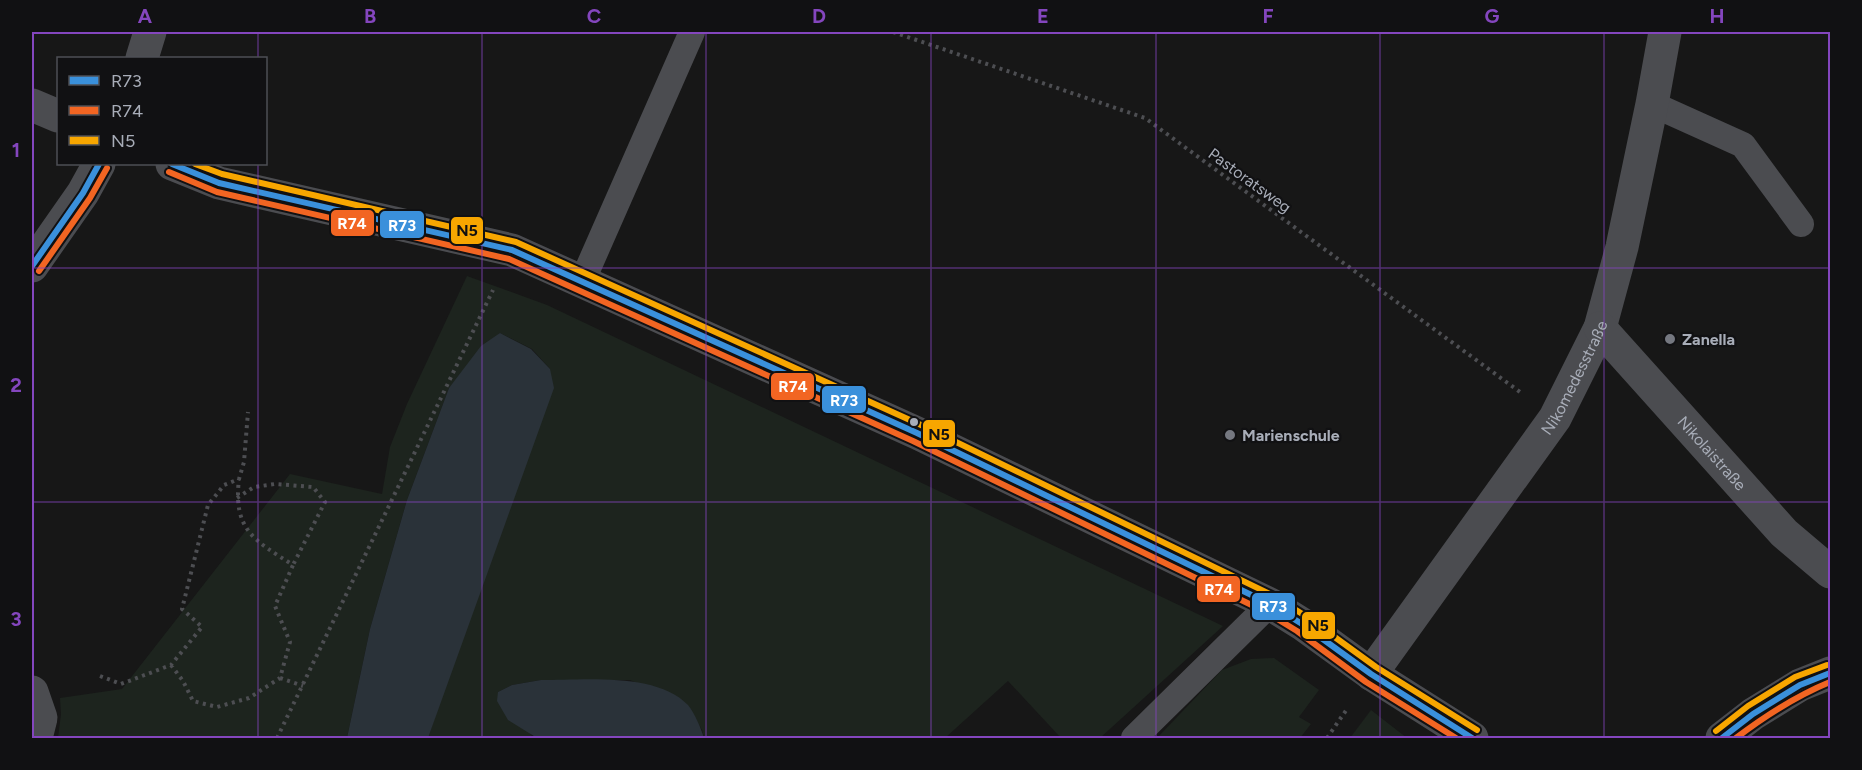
<svg xmlns="http://www.w3.org/2000/svg" width="1862" height="770" viewBox="0 0 1862 770" font-family="Figtree,sans-serif">
<style>
.green{fill:#1d241e}
.water{fill:#2a3239}
.lines{fill:none;stroke-linecap:round;stroke-linejoin:round}
.path{stroke:#4d4e52;stroke-width:4;stroke-dasharray:3 4.5;stroke-linecap:butt}
.service{stroke:#4b4c50;stroke-width:26}
.pedestrian{stroke:#4b4c50;stroke-width:33}
.minor{stroke:#4b4c50;stroke-width:33}
.tertiary{stroke:#4b4c50;stroke-width:33}
.bus-1-casing{stroke:#111113;stroke-width:10}
.bus-2-casing{stroke:#111113;stroke-width:10}
.bus-3-casing{stroke:#111113;stroke-width:10}
.bus-1{stroke:#3a90db;stroke-width:6}
.bus-2{stroke:#f26522;stroke-width:6}
.bus-3{stroke:#f7a600;stroke-width:6}
.grid{fill:none;stroke:#8446be;stroke-width:1.5;stroke-opacity:0.55}
.poi-dot{fill:#757880;stroke:#111113;stroke-width:2}
.bus-dot{fill:#a8adb8;stroke:#111113;stroke-width:2}
.labels{text-anchor:middle;stroke-width:4.5;stroke-linejoin:round;paint-order:stroke}
.street-label{font-size:16px;fill:#a8adb8;stroke:#111113}
.poi-label{font-size:16px;font-weight:bold;fill:#a8adb8;stroke:#111113;text-anchor:start}
.line-badge{stroke:#111113;stroke-width:2}
.badge-label{font-size:16px;text-anchor:middle;font-weight:bold;fill:#fff}
.pale-badge-label{font-size:16px;text-anchor:middle;font-weight:bold;fill:#111}
.neatline{fill:none;stroke:#8446be;stroke-width:2}
.grid-label{font-size:20px;text-anchor:middle;font-weight:bold;fill:#8446be}
</style>
<rect width="100%" height="100%" fill="#171717"/>
<path class="green" d="M 467,276 L 547,305 L 1223,626 L 1100,738 L 1061,738 L 1008,681 L 945,738 L 704,738 L 702,730 L 688,706 L 630,680 L 541,680 L 512,685 L 498,692 L 532,736 L 537,738 L 428,738 L 550,369 L 532,349 L 500,333 L 449,388 L 407,500 L 370,629 L 347,738 L 58,738 L 61,714 L 60,698 L 122,689 L 290,474 L 382,494 L 390,447 L 407,404 Z
M 1274,658 L 1319,690 L 1299,717 L 1311,724 L 1300,738 L 1157,738 L 1222,670 L 1251,659 Z
M 1371,710 L 1407,738 L 1350,738 Z"/>
<path class="water" d="M 500,333 L 531,349 L 550,369 L 554,388 L 428,738 L 347,738 L 370,629 L 407,500 L 449,388 L 481,346 Z
M 541,680 C 583,680 657,672 688,705 C 695,714 701,728 704,738 L 537,738 L 508,720 L 497,701 L 498,692 L 512,685 Z"/>
<g class="lines">
<path class="path" d="M 893,32 L 1145,118 L 1520,392
M 237,498 L 254,487 L 275,484 L 313,487 L 325,502 L 293,565
M 171,665 L 183,681 L 193,701 L 217,707 L 249,698 L 280,678 L 290,642 L 275,606 L 293,565 C 254,540 233,530 239,479
M 100,676 L 121,684 L 171,665 L 202,627 L 182,609 L 208,505 L 224,485 L 239,479 L 244,462 L 248,412
M 280,678 L 303,686
M 277,738 L 493,290
M 1327,738 L 1347,709"/>
<path class="service" d="M 1652,104 L 1743,145 L 1801,224
M 582,282 L 692,32
M 1134,738 L 1270,604"/>
<path class="pedestrian" id="s1" d="M 1371,674 L 1555,418 L 1600,328 L 1622,247 L 1652,104 L 1665,32"/>
<g class="minor">
<path d="M 32,105 L 58,116"/>
<path d="M 172,164 L 219,183 L 512,250 L 917,433 L 1270,604 L 1302,624 L 1371,674 L 1472,738"/>
<path id="s2" d="M 1600,328 L 1784,533 L 1830,572"/>
<path d="M 32,692 L 41,718 L 36,738"/>
<path d="M 1722,738 L 1753,714 L 1800,685 L 1830,673"/>
</g>
<path class="tertiary" d="M 142,58 L 150,32
M 32,266 L 83,193 L 99,164"/>
<defs>
<path id="bus-1" d="M 172,164 L 219,183 L 512,250 L 917,433 L 1270,604 L 1302,624 L 1371,674 L 1472,738
M 32,266 L 83,193 L 99,164
M 1722,738 L 1753,714 L 1800,685 L 1830,673"/>
<path id="bus-2" d="M 169,172 L 217,192 L 509,259 L 913,441 L 1266,612 L 1297,631 L 1366,682 L 1456,738
M 39,271 L 90,198 L 107,168
M 1736,738 C 1765,716 1796,696 1830,682"/>
<path id="bus-3" d="M 195,164 L 222,174 L 516,242 L 921,425 L 1274,596 L 1307,617 L 1376,667 L 1477,730
M 1716,731 L 1748,706 L 1795,677 L 1827,665"/>
</defs>
<use href="#bus-1" class="bus-1-casing"/>
<use href="#bus-2" class="bus-2-casing"/>
<use href="#bus-3" class="bus-3-casing"/>
<use href="#bus-1" class="bus-1"/>
<use href="#bus-2" class="bus-2"/>
<use href="#bus-3" class="bus-3"/>
</g>
<path class="grid" d="M 258,32 L 258,58M 482,32 L 482,738M 706,32 L 706,738M 931,32 L 931,738M 1156,32 L 1156,738M 1380,32 L 1380,738M 1604,32 L 1604,738M 258,164 L 258,738M 32,268 L 1830,268M 32,502 L 1830,502"/>
<g class="poi-dot">
<circle cx="1670" cy="339" r="6"/>
<circle cx="1230" cy="435" r="6"/>
</g>
<circle class="bus-dot" cx="914" cy="422" r="5"/>
<g class="labels">
<g class="street-label">
<text transform="translate(1250 180) rotate(36)" y="6">Pastoratsweg</text>
<text dy="6" stroke="none"><textPath href="#s1" startOffset="360">Nikomedesstraße</textPath></text>
<text dy="6" stroke="none"><textPath href="#s2" startOffset="168">Nikolaistraße</textPath></text>
</g>
<g class="poi-label">
<text x="1682" y="345">Zanella</text>
<text x="1242" y="441">Marienschule</text>
</g>
</g>
<g class="line-badge">
<rect x="330" y="209" width="45" height="28" rx="6" fill="#f26522"/>
<rect x="379" y="210" width="46" height="29" rx="6" fill="#3a90db"/>
<rect x="450" y="216" width="34" height="29" rx="6" fill="#f7a600"/>
<rect x="770" y="372" width="45" height="29" rx="6" fill="#f26522"/>
<rect x="821" y="385" width="46" height="29" rx="6" fill="#3a90db"/>
<rect x="922" y="419" width="34" height="29" rx="6" fill="#f7a600"/>
<rect x="1196" y="575" width="45" height="28" rx="6" fill="#f26522"/>
<rect x="1251" y="592" width="45" height="29" rx="6" fill="#3a90db"/>
<rect x="1301" y="611" width="35" height="29" rx="6" fill="#f7a600"/>
</g>
<g class="badge-label">
<text x="352" y="229">R74</text>
<text x="402" y="231">R73</text>
<text x="793" y="392">R74</text>
<text x="844" y="406">R73</text>
<text x="1219" y="595">R74</text>
<text x="1273" y="612">R73</text>
</g>
<g class="pale-badge-label">
<text x="467" y="236">N5</text>
<text x="939" y="440">N5</text>
<text x="1318" y="631">N5</text>
</g>
<rect width="1862" height="770" fill="none" stroke="#111113" stroke-width="66"/>
<rect x="57" y="57" width="210" height="108" fill="#111113" stroke="#4d4f55" stroke-width="1.5"/>
<rect x="69" y="76" width="30" height="9" fill="#3a90db" stroke="#4d4f55" stroke-width="1.5"/>
<text x="111" y="87" font-size="18" fill="#a8adb8">R73</text>
<rect x="69" y="106" width="30" height="9" fill="#f26522" stroke="#4d4f55" stroke-width="1.5"/>
<text x="111" y="117" font-size="18" fill="#a8adb8">R74</text>
<rect x="69" y="136" width="30" height="9" fill="#f7a600" stroke="#4d4f55" stroke-width="1.5"/>
<text x="111" y="147" font-size="18" fill="#a8adb8">N5</text>
<rect x="33" y="33" width="1796" height="704" class="neatline"/>
<g class="grid-label">
<text x="145" y="23">A</text>
<text x="370" y="23">B</text>
<text x="594" y="23">C</text>
<text x="819" y="23">D</text>
<text x="1043" y="23">E</text>
<text x="1268" y="23">F</text>
<text x="1492" y="23">G</text>
<text x="1717" y="23">H</text>
<text x="16" y="157">1</text>
<text x="16" y="392">2</text>
<text x="16" y="626">3</text>
</g>
</svg>
